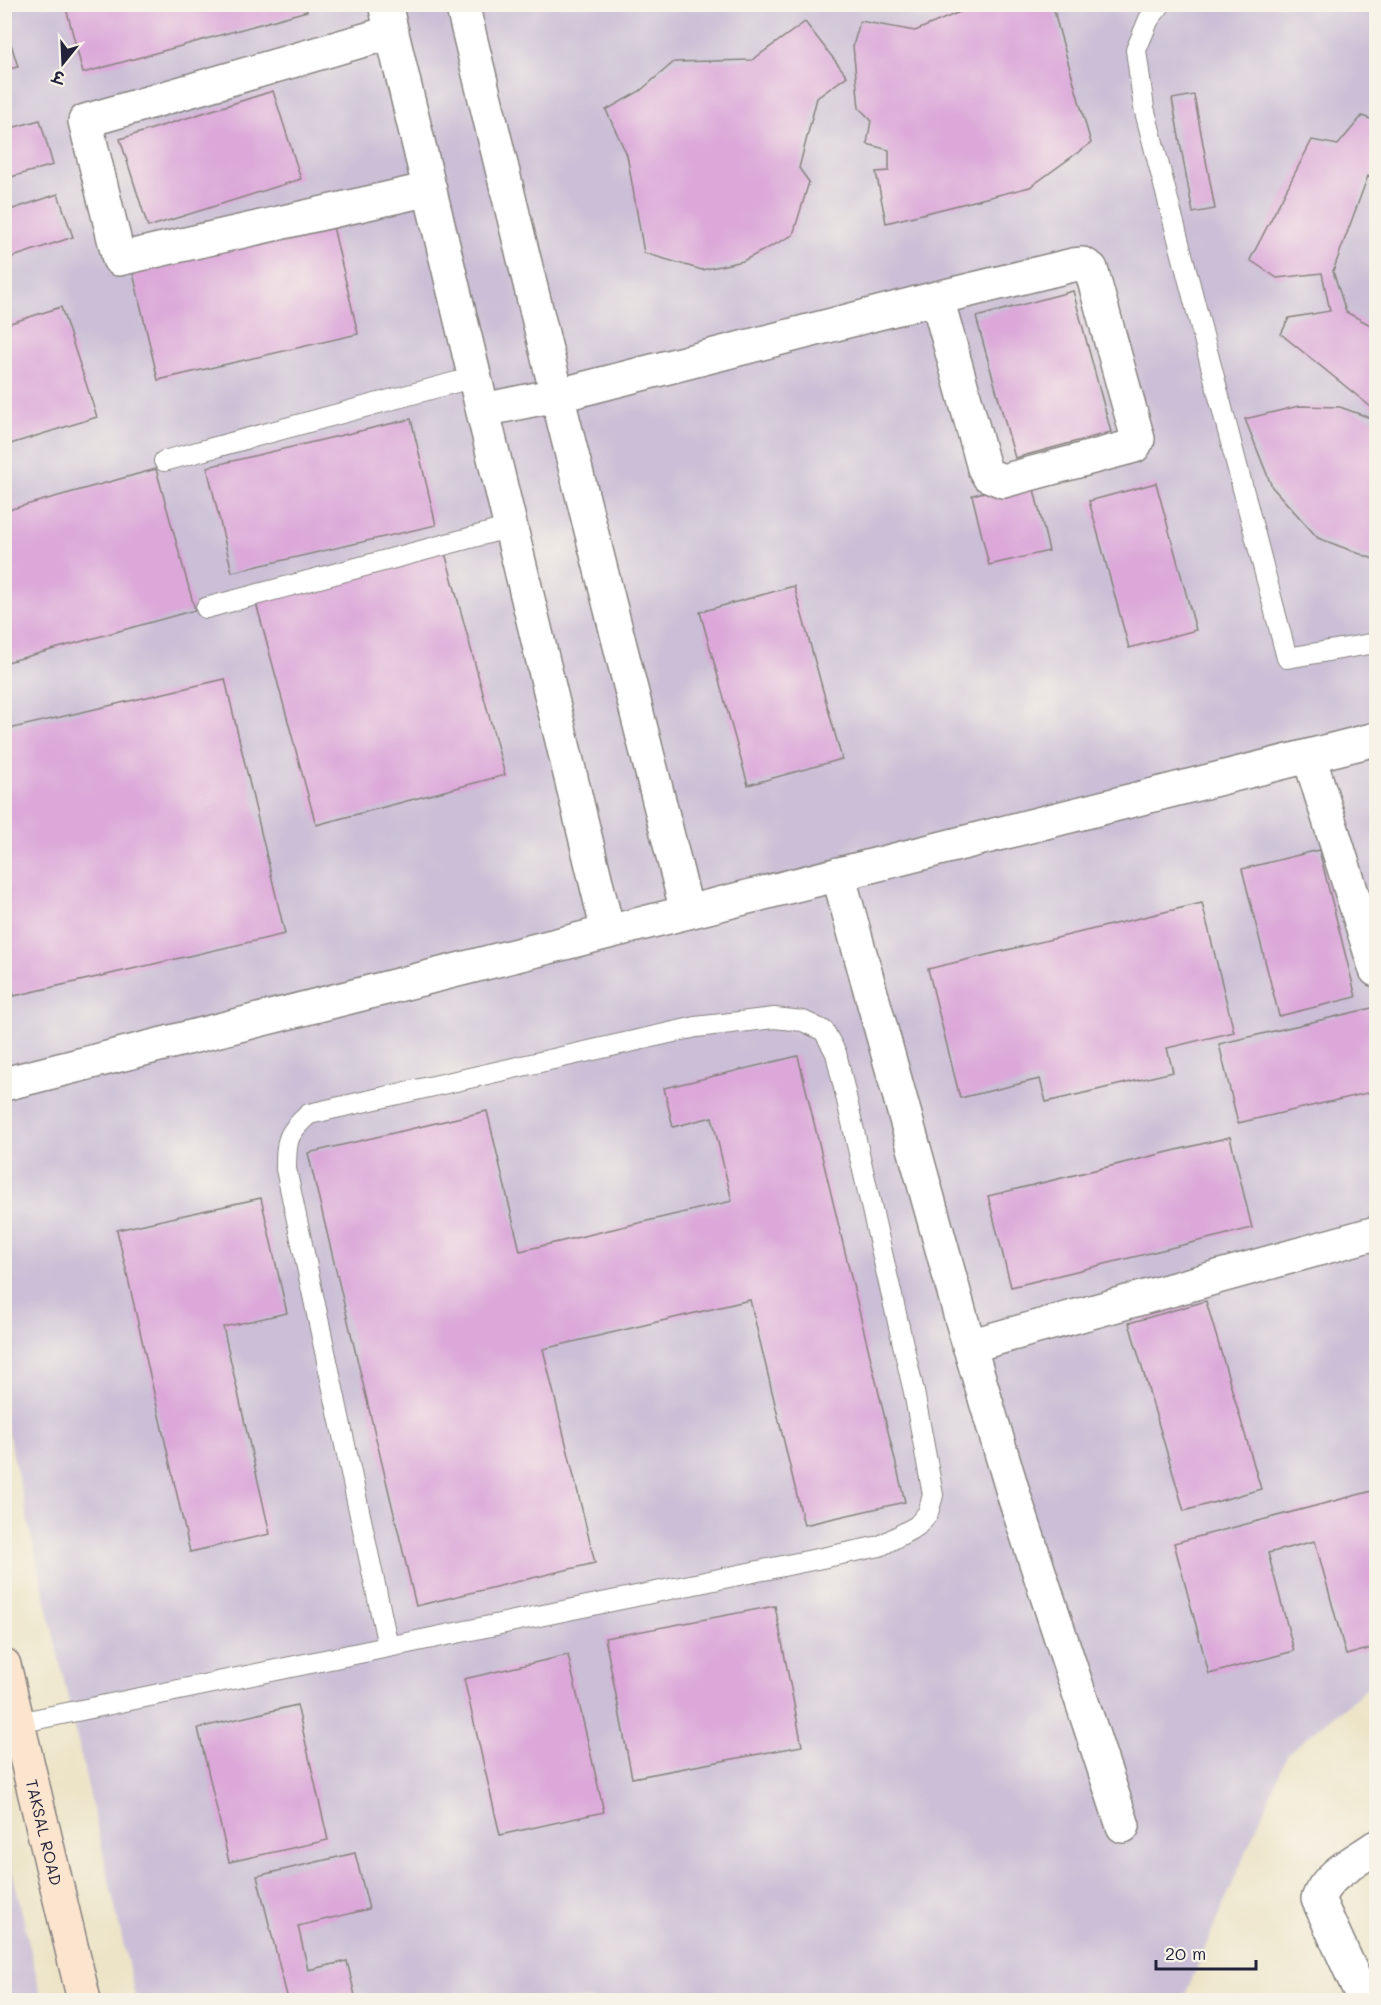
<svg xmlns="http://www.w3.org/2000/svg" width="1381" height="2005" viewBox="0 0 1381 2005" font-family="Mali,'Playpen Sans Deva',sans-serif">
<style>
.industrial{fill:#cabfd6}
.building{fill:#dba8d9}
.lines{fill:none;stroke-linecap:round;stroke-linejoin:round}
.lane-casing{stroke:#888381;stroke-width:22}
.street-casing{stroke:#888381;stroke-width:36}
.secondary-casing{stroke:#888381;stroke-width:36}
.lane{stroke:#fff;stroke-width:20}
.street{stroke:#fff;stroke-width:33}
.secondary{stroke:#fbe5cf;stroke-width:33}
.labels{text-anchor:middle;stroke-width:5;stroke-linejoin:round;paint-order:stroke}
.street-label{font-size:16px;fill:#22223b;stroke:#f7f3e8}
</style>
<rect width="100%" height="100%" fill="#f7f3e8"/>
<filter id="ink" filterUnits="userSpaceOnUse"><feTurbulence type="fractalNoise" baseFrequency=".0167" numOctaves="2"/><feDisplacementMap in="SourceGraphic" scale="12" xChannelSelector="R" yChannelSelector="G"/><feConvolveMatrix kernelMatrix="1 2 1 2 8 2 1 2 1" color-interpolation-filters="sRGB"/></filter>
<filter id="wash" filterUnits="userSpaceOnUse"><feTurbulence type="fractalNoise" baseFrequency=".008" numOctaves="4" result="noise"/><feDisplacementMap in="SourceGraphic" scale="24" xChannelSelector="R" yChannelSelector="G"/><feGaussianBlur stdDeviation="1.35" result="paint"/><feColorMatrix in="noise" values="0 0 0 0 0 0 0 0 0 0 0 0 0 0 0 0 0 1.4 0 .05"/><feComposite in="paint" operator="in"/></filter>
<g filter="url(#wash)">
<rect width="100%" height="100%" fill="#ede4c7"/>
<path class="industrial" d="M 4,5 L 1376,5 L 1376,1681 L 1288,1753 L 1183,2000 L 136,2000 L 5,1419 Z
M 4,1839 L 5,1839 L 42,2000 L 5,2000 Z"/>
<g id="blocks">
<path class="building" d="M 65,4 L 306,4 L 307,11 L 83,73 Z
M 990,4 L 1053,5 L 1057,23 L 1091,143 L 1030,187 L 886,223 L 876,172 L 889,171 L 889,150 L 867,144 L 871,120 L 859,108 L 853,46 L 860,21 L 915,31 L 974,6 Z
M 4,21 L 18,67 L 4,70 Z
M 805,22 L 847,76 L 817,98 L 799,168 L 809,182 L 793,235 L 743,261 L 702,270 L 644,253 L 627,155 L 606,110 L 640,91 L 674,62 L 752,60 Z
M 273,91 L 301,179 L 148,227 L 120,139 Z
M 1194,95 L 1215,209 L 1193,213 L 1172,99 Z
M 1362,116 L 1376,121 L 1376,181 L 1368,176 L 1333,271 L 1346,312 L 1376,328 L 1376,411 L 1281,334 L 1289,318 L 1330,311 L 1322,273 L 1277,278 L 1250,260 L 1312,140 L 1338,145 Z
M 40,120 L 53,165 L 4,179 L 4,130 Z
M 58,194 L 73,237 L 4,260 L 4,212 Z
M 332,222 L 358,334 L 158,380 L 132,269 Z
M 1073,291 L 1111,432 L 1015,458 L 976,317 Z
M 61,307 L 97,417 L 4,446 L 4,325 Z
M 1299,406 L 1340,407 L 1376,420 L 1376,560 L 1318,538 L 1272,487 L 1245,419 Z
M 411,419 L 436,525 L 232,572 L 207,467 Z
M 156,469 L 195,610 L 4,663 L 4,511 Z
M 1032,481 L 1049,551 L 989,565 L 972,495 Z
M 1156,483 L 1196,630 L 1129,648 L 1089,501 Z
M 444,549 L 505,775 L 316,825 L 255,599 Z
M 794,586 L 842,759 L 748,785 L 700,612 Z
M 225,679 L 285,934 L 14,996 L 4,954 L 4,730 Z
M 1319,850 L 1356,997 L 1279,1016 L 1242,869 Z
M 1202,903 L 1234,1032 L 1167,1048 L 1173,1072 L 1046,1102 L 1040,1079 L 960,1098 L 928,969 Z
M 1376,1007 L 1376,1091 L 1238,1123 L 1219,1044 Z
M 798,1056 L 905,1502 L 804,1525 L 750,1300 L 543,1349 L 595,1563 L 416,1606 L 308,1153 L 487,1111 L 520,1251 L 732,1201 L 712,1117 L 673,1127 L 664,1088 Z
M 1230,1137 L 1252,1228 L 1011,1287 L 988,1196 Z
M 261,1198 L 287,1313 L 223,1327 L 270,1534 L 190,1552 L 117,1230 Z
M 1206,1301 L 1261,1489 L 1184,1511 L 1129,1323 Z
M 1376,1490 L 1376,1647 L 1346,1655 L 1315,1541 L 1268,1553 L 1294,1651 L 1209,1674 L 1174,1543 Z
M 775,1606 L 802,1746 L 632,1778 L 605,1638 Z
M 568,1655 L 604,1812 L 500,1835 L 464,1679 Z
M 297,1705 L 328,1840 L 229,1862 L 198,1728 Z
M 355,1853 L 369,1909 L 298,1926 L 308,1970 L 347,1961 L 356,2000 L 288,2000 L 257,1876 Z"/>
</g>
</g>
<g filter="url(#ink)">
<use href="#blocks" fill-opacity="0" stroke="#888381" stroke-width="1.5"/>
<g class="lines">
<defs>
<path id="lane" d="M 1161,4 L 1149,19 L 1136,50 L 1144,108 L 1287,658 L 1376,643
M 164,461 L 475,377
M 206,608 L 511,527
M 18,1723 L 880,1546 L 917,1526 L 928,1513 L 933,1495 L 914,1392 L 836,1053 L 824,1031 L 803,1021 L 774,1018 L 696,1027 L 309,1114 C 287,1133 286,1140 286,1169 L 388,1646"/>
<path id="street" d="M 385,4 L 608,932
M 462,4 L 557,395 L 687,912
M 392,32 L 85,121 L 119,259 L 430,189
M 483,410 L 571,392 L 937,298 L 984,468 L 988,475 L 1003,481 L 1134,446 L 1138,439 L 1091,269 L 1083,264 L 1073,265 L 937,298
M 1309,756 L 1376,970
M 838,874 L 962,1321 L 1015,1499 L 1123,1826
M 4,1084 L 1376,739
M 969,1346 L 1376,1233
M 1364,2000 L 1318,1899 C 1327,1874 1355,1862 1376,1847"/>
<g id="secondary">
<path id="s1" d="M 4,1665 L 84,2000"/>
</g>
</defs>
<use href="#lane" class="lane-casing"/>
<use href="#street" class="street-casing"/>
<use href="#secondary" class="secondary-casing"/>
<use href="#lane" class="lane"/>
<use href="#street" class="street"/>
<use href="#secondary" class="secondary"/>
</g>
</g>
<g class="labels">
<g class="street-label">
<text dy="6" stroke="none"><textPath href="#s1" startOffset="172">TAKSAL ROAD</textPath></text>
</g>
</g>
<rect width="1381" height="2005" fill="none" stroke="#f7f3e8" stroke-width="24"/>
<g transform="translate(63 63) rotate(198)" stroke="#f7f3e8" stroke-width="4.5" paint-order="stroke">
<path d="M0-4.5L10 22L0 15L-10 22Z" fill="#22223b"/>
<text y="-9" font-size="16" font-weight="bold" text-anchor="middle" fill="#22223b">उ</text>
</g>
<path d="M1156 1960v9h100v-9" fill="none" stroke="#22223b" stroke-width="3"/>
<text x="1165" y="1960" font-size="18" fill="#22223b" stroke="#f7f3e8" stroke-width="4.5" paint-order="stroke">20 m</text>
</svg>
